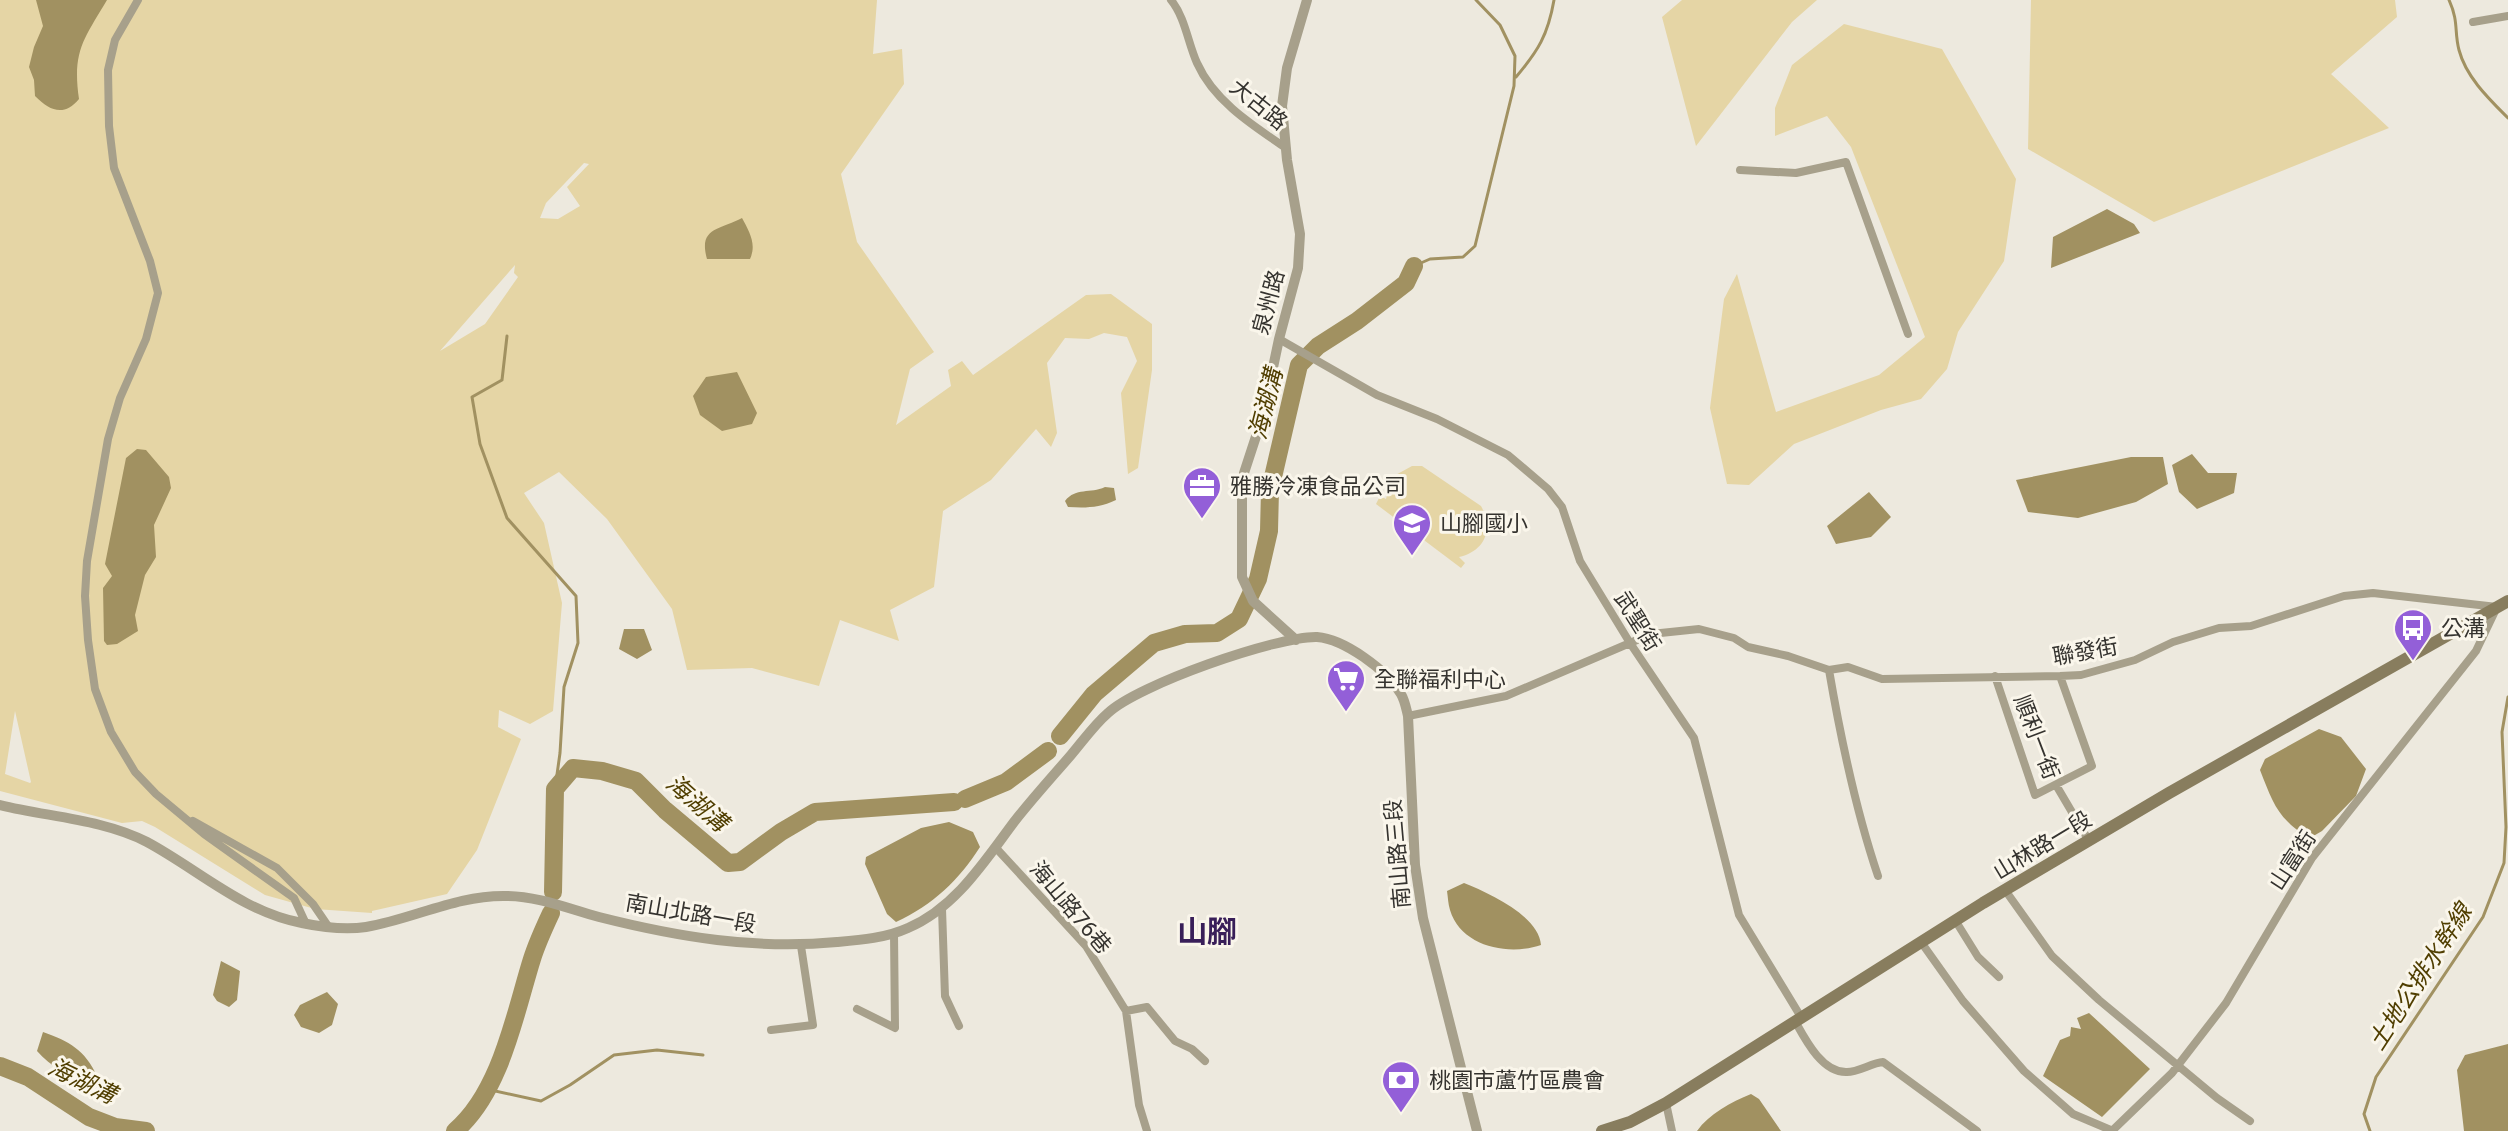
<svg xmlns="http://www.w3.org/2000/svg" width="2508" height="1131" viewBox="0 0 2508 1131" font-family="Roboto,'Noto Sans TC',sans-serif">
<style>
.green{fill:#e5d5a5;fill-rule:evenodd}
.water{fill:#a19161}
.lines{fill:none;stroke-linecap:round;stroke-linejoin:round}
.stream{stroke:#a19161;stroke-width:3}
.river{stroke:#a19161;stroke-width:18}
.minor{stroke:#a7a08b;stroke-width:8}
.tertiary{stroke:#a7a08b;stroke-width:10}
.secondary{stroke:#887d5e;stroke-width:12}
.labels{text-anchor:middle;stroke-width:6;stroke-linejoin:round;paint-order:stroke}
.street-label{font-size:22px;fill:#35332f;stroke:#faf6eb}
.poi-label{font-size:22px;fill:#35332f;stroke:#faf6eb;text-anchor:start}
.water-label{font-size:24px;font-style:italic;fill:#503e00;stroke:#faf6eb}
.district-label{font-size:30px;font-weight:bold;fill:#391f59;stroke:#faf6eb}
</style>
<rect width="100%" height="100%" fill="#ede9de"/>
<path class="green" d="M 0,0 L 877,0 L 873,54 L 902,49 L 904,84 L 841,174 L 857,242 L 934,352 L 910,369 L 896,425 L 951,386 L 948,370 L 962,361 L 973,375 L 1086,295 L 1111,294 L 1152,324 L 1152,370 L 1138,468 L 1128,474 L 1121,393 L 1137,361 L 1127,337 L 1104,333 L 1089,339 L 1065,338 L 1047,363 L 1057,433 L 1051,447 L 1036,429 L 991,480 L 943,511 L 934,587 L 890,610 L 899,641 L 840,620 L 819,686 L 752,668 L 687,670 L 672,609 L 607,519 L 559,472 L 524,493 L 544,523 L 562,603 L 553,711 L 530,724 L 499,710 L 498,727 L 521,739 L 477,850 L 447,894 L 372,911 L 372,913 L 315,909 L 265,895 L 155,827 L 142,821 L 122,823 L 0,791 ZM 584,163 L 589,164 L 567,187 L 580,206 L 558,219 L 540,218 L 546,203 ZM 515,265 L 514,273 L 518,277 L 485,324 L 440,351 ZM 15,711 L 31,782 L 30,783 L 5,774 Z
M 1682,0 L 1817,0 L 1792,22 L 1696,146 L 1662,17 Z
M 2031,0 L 2395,0 L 2397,17 L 2331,74 L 2389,128 L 2154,222 L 2028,149 Z
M 1844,24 L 1942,49 L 2016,179 L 2004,261 L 1958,332 L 1947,369 L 1921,399 L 1881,410 L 1794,444 L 1749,485 L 1727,484 L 1710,408 L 1724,299 L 1737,274 L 1776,412 L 1879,375 L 1925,337 L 1851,147 L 1827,116 L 1775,136 L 1775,108 L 1792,65 Z
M 1412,466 L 1422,466 L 1481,506 C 1494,529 1485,551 1459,557 L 1465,563 L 1461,568 L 1376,504 L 1380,496 L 1386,499 L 1392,477 Z"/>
<path class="water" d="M 36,0 L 107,0 C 84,39 72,51 79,99 C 64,117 50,111 35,96 L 34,80 L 29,67 L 34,47 L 43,26 Z
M 2107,209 L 2134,224 L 2140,233 L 2051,268 L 2053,237 Z
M 742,218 C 749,231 757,244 750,259 L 707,259 C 698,227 720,230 742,218 Z
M 737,372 L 757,413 L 752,424 L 722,431 L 700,415 L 693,396 L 706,377 Z
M 137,449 L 146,450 L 169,477 L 171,488 L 154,525 L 156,557 L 145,575 L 135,615 L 138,631 L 117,644 L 107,645 L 104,641 L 103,588 L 112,576 L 105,564 L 126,458 Z
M 2192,454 L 2208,473 L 2237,473 L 2234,493 L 2197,509 L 2179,492 L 2172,465 Z
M 2131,457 L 2163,457 L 2168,484 L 2136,502 L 2078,518 L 2028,512 L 2016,480 Z
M 1105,487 L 1114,488 L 1116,500 C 1099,508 1086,508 1068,507 L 1065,501 C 1076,487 1090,494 1105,487 Z
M 1869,492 L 1891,517 L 1871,537 L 1836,544 L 1827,526 Z
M 624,629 L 644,629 L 652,650 L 637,659 L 619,649 Z
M 2319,729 L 2341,737 L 2366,769 L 2356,796 L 2322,831 L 2310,838 C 2278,820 2273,803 2260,770 L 2265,759 Z
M 949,822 L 973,832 L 980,847 C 959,880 933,905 896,922 L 887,914 L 865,864 L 866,857 L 921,828 Z
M 1464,883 C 1489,893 1539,916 1541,945 C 1509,956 1461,947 1450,910 C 1448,904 1448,897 1447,891 Z
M 221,961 L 240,971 L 237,1000 L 229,1007 L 217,1001 L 213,995 Z
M 327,992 L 338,1004 L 332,1025 L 319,1033 L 301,1027 L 294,1015 L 300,1005 Z
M 2089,1013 L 2150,1069 L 2102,1117 L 2043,1076 L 2060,1040 L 2070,1036 L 2071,1027 L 2081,1029 L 2077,1018 Z
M 43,1032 C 69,1041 85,1050 97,1076 L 90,1084 C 71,1078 50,1066 37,1051 Z
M 2508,1044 L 2508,1131 L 2464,1131 L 2457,1070 L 2465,1055 Z
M 1751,1094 L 1759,1099 L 1781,1131 L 1697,1131 C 1709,1114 1731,1102 1751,1094 Z"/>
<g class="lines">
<path class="stream" d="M 2449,0 C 2459,22 2454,31 2459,50 C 2466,77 2489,99 2508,118
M 1516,77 C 1538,51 1548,35 1554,0
M 1414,266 L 1430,259 L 1463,257 L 1475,246 L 1514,86 L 1515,56 L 1500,25 L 1476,0
M 507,336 L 502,380 L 472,397 L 480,444 L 507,518 L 576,596 L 578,643 L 564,687 L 560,753 L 555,789
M 486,1089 L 541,1101 L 570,1085 L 614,1055 L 657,1050 L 703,1055
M 2370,1131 L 2364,1114 L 2376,1077 L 2483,917 L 2504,863 L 2506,827 L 2502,732 L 2508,697"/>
<path class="river" d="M 1060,736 L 1094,694 L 1154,643 L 1185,634 L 1217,633 L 1239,619 L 1258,579 L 1269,531 L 1270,490 L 1299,365 L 1318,346 L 1357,321 L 1406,283 L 1414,266
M 965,799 L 1006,782 L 1048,751
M 553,892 L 555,789 L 573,768 L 602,771 L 636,781 L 665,810 L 728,863 L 740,862 L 781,832 L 815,812 L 954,802
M 0,1066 L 28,1077 L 89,1117 L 115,1127 L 146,1131
M 455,1131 C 501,1092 515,1013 532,959 C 537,943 544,928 551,913"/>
<path class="minor" d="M 138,0 L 115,40 L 108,70 L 109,126 L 114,168 L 150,261 L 158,293 L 146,339 L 120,398 L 108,439 L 87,561 L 85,596 L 88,640 L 95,689 L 111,732 L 135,772 L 156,794 L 204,834 L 294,898 L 306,924
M 1171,0 C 1185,17 1188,43 1197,63 C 1214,101 1252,125 1286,148
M 2473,22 L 2508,16
M 1740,170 L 1796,173 L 1846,162 L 1908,334
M 1279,339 L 1377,395 L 1437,419 L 1508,455 L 1548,489 L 1562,507 L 1580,561 L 1630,643 L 1694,738 L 1739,915 L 1801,1017
M 1829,670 C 1841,740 1855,808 1878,876
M 1995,676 L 2035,795 L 2092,766 L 2060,676
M 1408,716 L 1506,696 L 1651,634 L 1699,629 L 1734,638 L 1748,647 L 1788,656 L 1829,670 L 1848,667 L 1882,679 L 2060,676 L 2081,675 L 2135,660 L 2173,642 L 2219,628 L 2251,626 L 2344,596 L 2373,593 L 2497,607 L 2476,651 L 2312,858 L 2226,1003 L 2172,1073 L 2113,1130
M 2056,785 L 2089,841
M 193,821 L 277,868 L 313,904 L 328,926
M 996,848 L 1086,946 L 1126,1011 L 1139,1105 L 1147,1131
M 2005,890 L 2052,956 L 2099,1000 L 2217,1098 L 2250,1121
M 942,909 L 945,996 L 959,1026
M 1955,920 L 1978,957 L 1999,977
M 1921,942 L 1963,1001 L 2024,1071 L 2073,1114 L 2113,1131
M 857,1009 L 895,1028 L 894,933
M 1126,1011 L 1147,1007 L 1175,1041 L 1192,1049 L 1205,1061
M 1795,1021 C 1805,1039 1822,1073 1847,1072 C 1858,1072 1872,1063 1883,1062 L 1977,1131
M 771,1030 L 813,1025 L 801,946
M 1666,1103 L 1672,1131"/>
<path class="tertiary" d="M 1296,640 L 1253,601 L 1242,577 L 1242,497 L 1244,473 L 1263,415 L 1279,339 L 1298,268 L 1300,234 L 1287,160 L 1282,106 L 1287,68 L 1307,0
M 0,805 C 48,817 102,819 147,842 C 199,870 243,912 302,923 C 321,927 347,930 366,927 C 414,919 456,895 506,896 C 538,896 569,909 599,917 C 678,937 756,950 837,942 C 861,940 886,938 908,928 C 955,908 984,862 1014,822 C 1032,799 1052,777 1071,755 C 1083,741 1094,725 1108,713 C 1137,685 1277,636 1317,637 C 1344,639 1387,670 1401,694 C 1405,701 1406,708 1408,716 L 1415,865 L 1423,918 L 1477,1131"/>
<path class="secondary" d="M 1602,1131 L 1630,1122 L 1666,1103 L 1983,903 L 2169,793 L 2508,601"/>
</g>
<defs>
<symbol id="office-pin" viewBox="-11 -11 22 30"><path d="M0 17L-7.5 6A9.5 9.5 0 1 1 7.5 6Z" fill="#935fd8" stroke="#faf6eb"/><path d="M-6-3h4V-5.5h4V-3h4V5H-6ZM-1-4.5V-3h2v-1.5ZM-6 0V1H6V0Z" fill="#fff"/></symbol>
<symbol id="school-pin" viewBox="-11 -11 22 30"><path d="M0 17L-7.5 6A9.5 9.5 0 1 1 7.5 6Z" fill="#935fd8" stroke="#faf6eb"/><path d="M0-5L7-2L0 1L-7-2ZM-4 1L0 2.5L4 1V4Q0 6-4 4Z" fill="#fff"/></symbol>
<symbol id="bus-pin" viewBox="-11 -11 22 30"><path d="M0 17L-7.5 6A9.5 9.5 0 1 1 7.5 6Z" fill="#935fd8" stroke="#faf6eb"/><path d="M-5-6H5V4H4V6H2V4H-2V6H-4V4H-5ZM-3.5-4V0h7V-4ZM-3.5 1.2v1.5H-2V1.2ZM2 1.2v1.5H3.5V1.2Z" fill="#fff"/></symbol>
<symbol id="supermarket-pin" viewBox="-11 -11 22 30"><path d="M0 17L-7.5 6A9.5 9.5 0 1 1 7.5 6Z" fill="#935fd8" stroke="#faf6eb"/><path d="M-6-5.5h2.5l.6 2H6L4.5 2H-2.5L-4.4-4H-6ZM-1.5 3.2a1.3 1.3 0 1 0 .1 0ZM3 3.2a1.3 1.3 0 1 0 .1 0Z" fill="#fff"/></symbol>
<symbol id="bank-pin" viewBox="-11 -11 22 30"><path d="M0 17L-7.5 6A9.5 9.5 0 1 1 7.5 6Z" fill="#935fd8" stroke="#faf6eb"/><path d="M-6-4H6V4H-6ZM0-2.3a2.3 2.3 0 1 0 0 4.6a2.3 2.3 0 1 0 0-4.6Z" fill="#fff"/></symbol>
</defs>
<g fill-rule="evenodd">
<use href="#office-pin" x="1180" y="464" width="44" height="60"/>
<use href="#school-pin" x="1390" y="501" width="44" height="60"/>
<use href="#bus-pin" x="2391" y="606" width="44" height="60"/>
<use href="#supermarket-pin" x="1324" y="657" width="44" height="60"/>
<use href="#bank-pin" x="1379" y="1058" width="44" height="60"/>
</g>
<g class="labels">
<g class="street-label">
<text transform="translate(1259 104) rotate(39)" y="8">大古路</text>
<text transform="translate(1268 302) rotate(-75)" y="8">泉州路</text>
<text transform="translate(1638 621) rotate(58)" y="8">武聖街</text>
<text transform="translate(2085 651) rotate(-10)" y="8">聯發街</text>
<text transform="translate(2037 737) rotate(69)" y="8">順利一街</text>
<text transform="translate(2042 845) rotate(-31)" y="8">山林路一段</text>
<text transform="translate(1397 854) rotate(-95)" y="8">南山路三段</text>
<text transform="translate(2292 860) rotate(-57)" y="8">山富街</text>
<text transform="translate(1071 907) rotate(50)" y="8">海山路76巷</text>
<text transform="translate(691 913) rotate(10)" y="8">南山北路一段</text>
</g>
<g class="poi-label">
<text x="1230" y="494">雅勝冷凍食品公司</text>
<text x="1440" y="531">山腳國小</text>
<text x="2441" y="636">公溝</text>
<text x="1374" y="687">全聯福利中心</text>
<text x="1429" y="1088">桃園市蘆竹區農會</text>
</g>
<g class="water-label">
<text transform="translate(1266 404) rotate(-76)" y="8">海湖溝</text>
<text transform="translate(697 803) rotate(41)" y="8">海湖溝</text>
<text transform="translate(2420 977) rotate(-57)" y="8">土地公排水幹線</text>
<text transform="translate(82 1081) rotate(26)" y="8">海湖溝</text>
</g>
<g class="district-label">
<text x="1207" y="942">山腳</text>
</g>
</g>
</svg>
